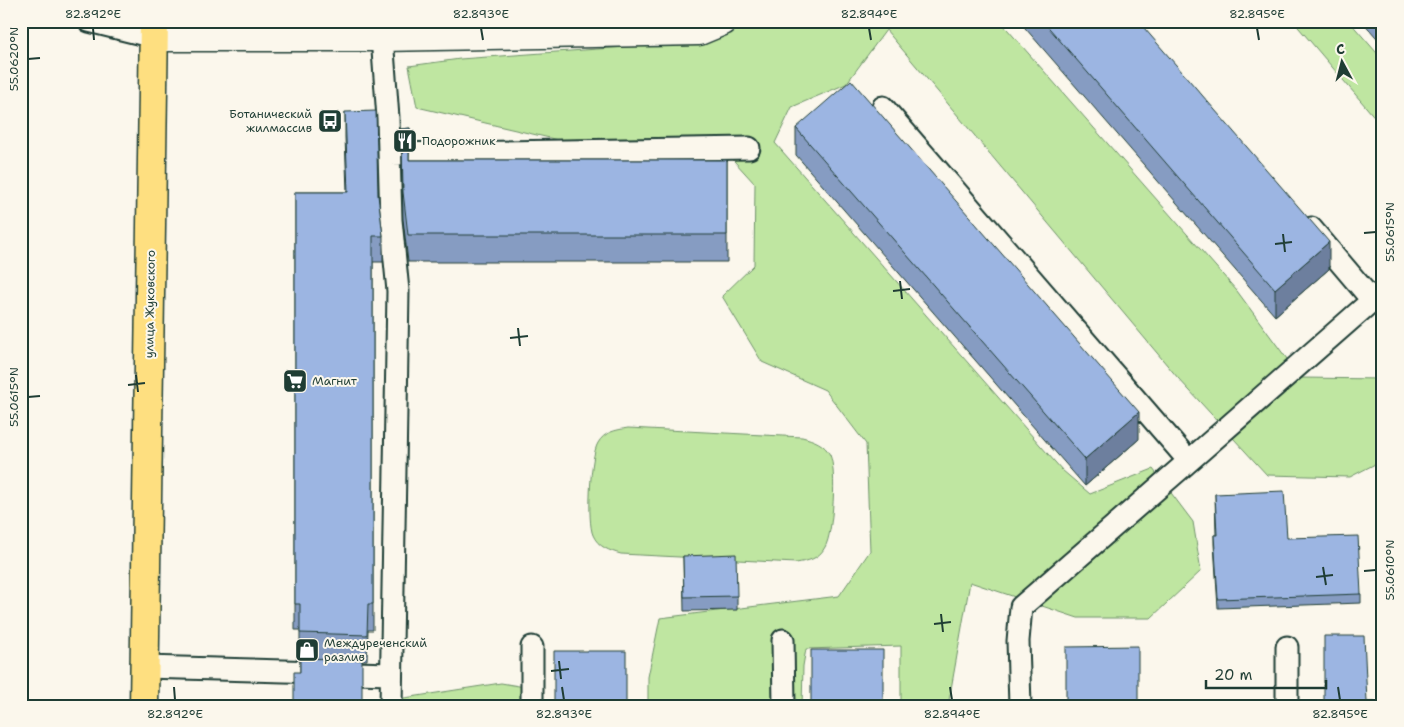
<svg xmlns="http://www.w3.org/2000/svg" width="1404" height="727" viewBox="0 0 1404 727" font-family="'Shantell Sans',sans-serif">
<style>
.green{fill:#bfe6a1;stroke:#6f926a}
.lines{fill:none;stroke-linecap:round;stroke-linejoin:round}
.service-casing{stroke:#1f3d34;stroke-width:25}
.tertiary-casing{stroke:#1f3d34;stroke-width:31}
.primary-casing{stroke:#1f3d34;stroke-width:31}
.service{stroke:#fbf7ec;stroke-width:21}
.tertiary{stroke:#fbf7ec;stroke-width:28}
.primary{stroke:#fedf80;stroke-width:28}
.wall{fill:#869cc2;stroke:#1f3d34}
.shaded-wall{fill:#6d7f9e;stroke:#1f3d34}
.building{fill:#9cb5e2;stroke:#1f3d34}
.ticks{fill:none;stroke:#1f3d34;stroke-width:2}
.labels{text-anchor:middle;stroke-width:4;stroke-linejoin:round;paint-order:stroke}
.poi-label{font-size:12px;fill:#1f3d34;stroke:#fbf7ec;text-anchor:start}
.street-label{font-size:12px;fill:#1f3d34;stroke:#fbf7ec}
.neatline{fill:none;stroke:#1f3d34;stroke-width:2}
.ticks-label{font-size:12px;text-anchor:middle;fill:#1f3d34}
</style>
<rect width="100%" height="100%" fill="#fbf7ec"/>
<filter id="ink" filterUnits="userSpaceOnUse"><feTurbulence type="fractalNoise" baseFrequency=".02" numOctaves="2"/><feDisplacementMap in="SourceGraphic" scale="10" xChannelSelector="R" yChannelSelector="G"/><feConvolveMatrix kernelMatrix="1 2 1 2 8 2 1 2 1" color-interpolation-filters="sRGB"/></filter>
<g filter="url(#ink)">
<path class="green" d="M 760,21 L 1000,21 L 1237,291 L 1301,378 L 1383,379 L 1383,460 L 1350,477 L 1267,475 L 1178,378 L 886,30 L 846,84 L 792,107 L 775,143 L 1062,470 L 1090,494 L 1153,469 L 1193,522 L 1201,571 L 1151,618 L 1078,618 L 970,582 L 948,706 L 901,706 L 901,646 L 806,649 L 803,666 L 802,706 L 648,706 L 648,677 L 660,618 L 839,596 L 870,551 L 866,444 L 825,390 L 762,362 L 722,296 L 754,265 L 755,184 L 715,140 L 571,143 L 417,107 L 409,66 L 460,59 L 708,41 Z
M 1293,21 L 1349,21 L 1383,60 L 1383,127 Z
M 628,428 L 802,437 C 814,440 825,444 830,455 C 837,470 833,534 825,547 C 819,559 808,561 796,563 L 621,554 C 610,551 598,547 593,535 C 587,522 590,456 598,443 C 604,432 616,430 628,428 Z
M 501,683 L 531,688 L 531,706 L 398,706 L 398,699 Z"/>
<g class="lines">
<defs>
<path id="service" d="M 89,21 L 154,37
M 382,37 L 388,118 L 391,220 L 398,291 L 391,706
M 883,107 L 1189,461
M 389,154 L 749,148
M 1311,228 L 1372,300
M 783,640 L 784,706
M 1287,647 L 1287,706
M 145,667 L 391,674
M 532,706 L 532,647
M 1020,706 L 1018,641 L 1021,607 L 1189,461 L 1383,291"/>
<path id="tertiary" d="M 154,37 L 382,37 L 699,31 L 723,21"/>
<path id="primary" d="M 144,706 L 154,21"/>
</defs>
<use href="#service" class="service-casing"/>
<use href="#tertiary" class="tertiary-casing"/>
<use href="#primary" class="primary-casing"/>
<use href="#service" class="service"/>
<use href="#tertiary" class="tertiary"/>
<use href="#primary" class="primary"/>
</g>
<path class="wall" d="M 1019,21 L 1138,21 L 1329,269 L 1275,316 Z
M 1362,21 L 1383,21 L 1383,45 Z
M 345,112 L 378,195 L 383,236 L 383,262 L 373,262 L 373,630 L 368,630 L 367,660 L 362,660 L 300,672 L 300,630 L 295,630 L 295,192 L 347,192 L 345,137 Z
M 410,128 L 409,160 L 727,160 L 727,262 L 408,262 L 403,219 L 401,129 Z
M 796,128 L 1139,439 L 1085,486 L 796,155 Z
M 1215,494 L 1287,538 L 1361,594 L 1361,603 L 1218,608 L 1214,544 L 1214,535 L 1216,535 Z
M 683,556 L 737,596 L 737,610 L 684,611 Z"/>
<path class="shaded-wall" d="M 1329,242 L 1329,269 L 1275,316 L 1275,289 Z
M 1139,412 L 1139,439 L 1085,486 L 1085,459 Z"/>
<path class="building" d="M 1043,21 L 1138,21 L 1329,242 L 1275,289 Z
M 851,80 L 1139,412 L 1085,459 L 796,128 Z
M 376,111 L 378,195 L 383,236 L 373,236 L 373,604 L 368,604 L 367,635 L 300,633 L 300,604 L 295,604 L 295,192 L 348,192 L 345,112 Z
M 410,128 L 410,134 L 401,134 L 401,129 Z
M 402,139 L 409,139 L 409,160 L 727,160 L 727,235 L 408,235 L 403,192 Z
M 1284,491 L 1287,538 L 1358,536 L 1361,594 L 1218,599 L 1214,535 L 1217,535 L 1215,494 Z
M 736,554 L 737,596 L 684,597 L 683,556 Z
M 1324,636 L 1364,636 L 1367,702 L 1383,702 L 1383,706 L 1324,706 Z
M 1138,646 L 1138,706 L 1066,706 L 1066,647 Z
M 811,650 L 883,650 L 883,706 L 811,706 Z
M 554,651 L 626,651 L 626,706 L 554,706 Z
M 300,658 L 362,660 L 362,706 L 294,706 L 294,672 L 300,672 Z"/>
</g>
<path class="ticks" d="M 93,28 L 94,40M 481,28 L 483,40M 869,28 L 871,40M 1257,28 L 1259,40M 28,59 L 40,58M 1364,233 L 1376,232M 1283,234 L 1285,252M 1275,244 L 1292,242M 900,281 L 902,299M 893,291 L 910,289M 518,328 L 520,346M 510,338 L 528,336M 136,375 L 138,392M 128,385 L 145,383M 28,397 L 40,396M 1323,567 L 1326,585M 1364,571 L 1376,570M 1316,577 L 1333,575M 941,614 L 943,632M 934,624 L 951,622M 559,661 L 561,679M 551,671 L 569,669M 174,687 L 175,700M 562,687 L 564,700M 950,687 L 952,700M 1338,687 L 1340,700"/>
<defs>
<symbol id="bus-square" viewBox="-11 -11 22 22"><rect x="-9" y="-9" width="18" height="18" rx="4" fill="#1f3d34" stroke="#fbf7ec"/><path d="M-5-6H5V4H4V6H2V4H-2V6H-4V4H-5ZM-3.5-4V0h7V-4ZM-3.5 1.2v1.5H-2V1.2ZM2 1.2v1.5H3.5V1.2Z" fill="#fff"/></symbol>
<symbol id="restaurant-square" viewBox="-11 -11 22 22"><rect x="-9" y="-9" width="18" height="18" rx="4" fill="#1f3d34" stroke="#fbf7ec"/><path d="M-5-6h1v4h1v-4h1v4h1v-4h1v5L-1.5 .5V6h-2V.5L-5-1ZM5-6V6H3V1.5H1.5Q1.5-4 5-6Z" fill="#fff"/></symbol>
<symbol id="supermarket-square" viewBox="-11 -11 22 22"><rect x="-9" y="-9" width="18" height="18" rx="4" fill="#1f3d34" stroke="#fbf7ec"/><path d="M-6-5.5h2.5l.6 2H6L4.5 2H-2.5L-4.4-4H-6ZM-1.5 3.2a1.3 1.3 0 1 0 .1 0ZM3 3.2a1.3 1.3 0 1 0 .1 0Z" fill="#fff"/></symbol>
<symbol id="shop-square" viewBox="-11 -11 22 22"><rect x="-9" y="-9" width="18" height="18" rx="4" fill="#1f3d34" stroke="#fbf7ec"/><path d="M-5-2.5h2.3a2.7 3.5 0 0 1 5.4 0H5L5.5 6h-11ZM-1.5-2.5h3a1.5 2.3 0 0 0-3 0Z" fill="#fff"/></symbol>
</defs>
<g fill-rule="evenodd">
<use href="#bus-square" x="316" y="107" width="28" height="28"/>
<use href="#restaurant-square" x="391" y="127" width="28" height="28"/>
<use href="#supermarket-square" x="281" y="367" width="28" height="28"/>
<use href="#shop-square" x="293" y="636" width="28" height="28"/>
</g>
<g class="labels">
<g class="poi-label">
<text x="312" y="118" text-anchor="end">Ботанический<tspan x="312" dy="14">жилмассив</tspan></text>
<text x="422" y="145">Подорожник</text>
<text x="312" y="385">Магнит</text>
<text x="324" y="647">Междуреченский<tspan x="324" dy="14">разлив</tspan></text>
</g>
<g class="street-label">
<text transform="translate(150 304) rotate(-89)" y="4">улица Жуковского</text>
</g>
</g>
<rect width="1404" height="727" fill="none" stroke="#fbf7ec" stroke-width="55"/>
<g transform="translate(1342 62) rotate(353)" stroke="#fbf7ec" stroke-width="4" paint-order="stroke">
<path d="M0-4L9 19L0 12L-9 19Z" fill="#1f3d34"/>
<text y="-8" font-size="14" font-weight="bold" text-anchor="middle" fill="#1f3d34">С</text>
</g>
<path d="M1206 680v8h120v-8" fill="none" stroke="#1f3d34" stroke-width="2.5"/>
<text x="1214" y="680" font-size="15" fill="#1f3d34" stroke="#fbf7ec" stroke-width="4" paint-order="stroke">20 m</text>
<rect x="28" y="28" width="1348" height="672" class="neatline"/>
<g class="ticks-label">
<text x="93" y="18">82.892°E</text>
<text x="481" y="18">82.893°E</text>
<text x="869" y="18">82.894°E</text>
<text x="1257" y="18">82.895°E</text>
<text transform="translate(14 59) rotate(-90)" y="4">55.0620°N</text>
<text transform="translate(1390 232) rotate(-90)" y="4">55.0615°N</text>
<text transform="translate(14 397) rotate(-90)" y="4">55.0615°N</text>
<text transform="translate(1390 570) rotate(-90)" y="4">55.0610°N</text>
<text x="175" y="718">82.892°E</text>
<text x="564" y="718">82.893°E</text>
<text x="952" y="718">82.894°E</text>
<text x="1340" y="718">82.895°E</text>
</g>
</svg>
